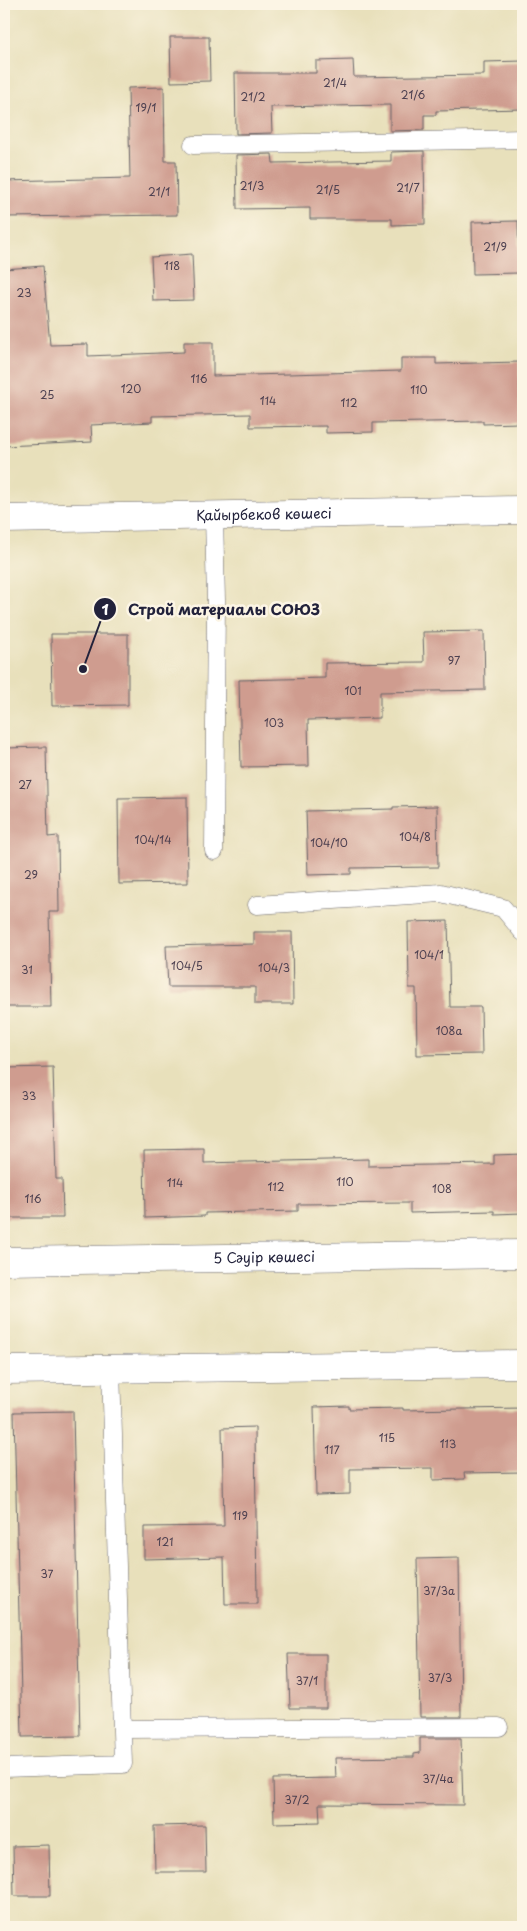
<svg xmlns="http://www.w3.org/2000/svg" width="527" height="1931" viewBox="0 0 527 1931" font-family="'Playpen Sans',sans-serif">
<style>
.building{fill:#cf9c8f}
.lines{fill:none;stroke-linecap:round;stroke-linejoin:round}
.service-casing{stroke:#676468;stroke-width:19}
.minor-casing{stroke:#676468;stroke-width:29}
.secondary-casing{stroke:#676468;stroke-width:29}
.service{stroke:#fff;stroke-width:18}
.minor{stroke:#fff;stroke-width:28}
.secondary{stroke:#fff;stroke-width:28}
.labels{text-anchor:middle;stroke-width:5;stroke-linejoin:round;paint-order:stroke}
.number-label{font-size:11px;fill:#4d4050}
.street-label{font-size:14px;fill:#22223b;stroke:#fcf5e5}
.leader{fill:none;stroke:#22223b;stroke-width:2}
.callout-dot{fill:#22223b;stroke:#fcf5e5;stroke-width:2}
.mark-label{font-size:15px;text-anchor:middle;font-weight:bold;fill:#fff}
.callout-label{font-size:15px;text-anchor:middle;font-weight:bold;fill:#22223b;stroke:#fcf5e5;stroke-width:5;stroke-linejoin:round;paint-order:stroke}
</style>
<rect width="100%" height="100%" fill="#fcf5e5"/>
<filter id="ink" filterUnits="userSpaceOnUse"><feTurbulence type="fractalNoise" baseFrequency=".02" numOctaves="2"/><feDisplacementMap in="SourceGraphic" scale="10" xChannelSelector="R" yChannelSelector="G"/><feConvolveMatrix kernelMatrix="1 2 1 2 8 2 1 2 1" color-interpolation-filters="sRGB"/></filter>
<filter id="wash" filterUnits="userSpaceOnUse"><feTurbulence type="fractalNoise" baseFrequency=".0096" numOctaves="4" result="noise"/><feDisplacementMap in="SourceGraphic" scale="20" xChannelSelector="R" yChannelSelector="G"/><feGaussianBlur stdDeviation="1.12" result="paint"/><feColorMatrix in="noise" values="0 0 0 0 0 0 0 0 0 0 0 0 0 0 0 0 0 1.4 0 .05"/><feComposite in="paint" operator="in"/></filter>
<g filter="url(#wash)">
<rect width="100%" height="100%" fill="#e8e0bb"/>
<g id="blocks">
<path class="building" d="M 170,37 L 209,37 L 210,81 L 171,82 Z
M 353,60 L 354,77 L 484,75 L 484,62 L 523,61 L 523,109 L 436,111 L 436,115 L 424,115 L 424,130 L 390,131 L 390,105 L 271,107 L 272,133 L 236,134 L 235,73 L 316,73 L 316,61 Z
M 164,87 L 165,161 L 176,161 L 177,215 L 4,217 L 4,181 L 130,178 L 128,88 Z
M 424,151 L 425,224 L 392,225 L 392,219 L 310,219 L 310,208 L 237,209 L 236,155 L 272,154 L 273,163 L 391,161 L 391,152 Z
M 518,221 L 519,273 L 473,274 L 472,222 Z
M 192,254 L 194,300 L 153,301 L 151,257 Z
M 43,266 L 50,345 L 88,344 L 88,356 L 184,352 L 184,342 L 213,342 L 213,376 L 401,371 L 401,358 L 436,358 L 436,364 L 519,362 L 520,423 L 483,424 L 483,421 L 373,423 L 373,432 L 326,433 L 326,426 L 250,427 L 250,414 L 152,416 L 152,422 L 91,425 L 92,442 L 4,446 L 4,269 Z
M 484,631 L 485,690 L 380,692 L 380,718 L 308,720 L 309,766 L 241,767 L 239,680 L 325,678 L 325,663 L 424,662 L 423,632 Z
M 51,634 L 128,634 L 128,705 L 52,706 Z
M 46,747 L 48,837 L 58,836 L 59,912 L 49,912 L 51,1007 L 4,1007 L 4,748 Z
M 187,797 L 188,883 L 119,884 L 118,798 Z
M 437,806 L 438,867 L 351,868 L 351,874 L 308,875 L 306,811 L 393,809 L 393,807 Z
M 448,921 L 450,1007 L 481,1007 L 482,1054 L 417,1055 L 416,988 L 409,988 L 408,922 Z
M 254,932 L 292,932 L 293,1004 L 255,1004 L 255,987 L 168,987 L 166,946 L 254,944 Z
M 53,1067 L 56,1179 L 62,1179 L 63,1218 L 4,1218 L 4,1068 Z
M 204,1149 L 204,1163 L 368,1159 L 368,1166 L 494,1164 L 494,1155 L 523,1154 L 523,1213 L 494,1214 L 494,1211 L 410,1213 L 410,1203 L 298,1204 L 298,1211 L 205,1213 L 205,1216 L 145,1218 L 144,1150 Z
M 349,1406 L 349,1409 L 403,1408 L 403,1410 L 523,1408 L 523,1472 L 464,1473 L 465,1479 L 433,1480 L 433,1468 L 350,1469 L 350,1494 L 316,1495 L 314,1407 Z
M 73,1411 L 80,1736 L 22,1737 L 14,1412 Z
M 255,1427 L 257,1604 L 225,1604 L 224,1557 L 144,1559 L 144,1527 L 224,1526 L 222,1428 Z
M 459,1558 L 461,1717 L 420,1717 L 417,1559 Z
M 288,1654 L 326,1654 L 326,1708 L 290,1708 Z
M 420,1738 L 461,1738 L 463,1805 L 319,1804 L 320,1822 L 274,1823 L 273,1779 L 336,1778 L 335,1758 L 414,1757 L 414,1754 L 420,1753 Z
M 205,1825 L 206,1872 L 155,1872 L 154,1826 Z
M 49,1845 L 50,1896 L 14,1896 L 13,1846 Z"/>
</g>
</g>
<g filter="url(#ink)">
<use href="#blocks" fill-opacity="0" stroke="#676468" stroke-width="1"/>
<g class="lines">
<defs>
<path id="service" d="M 193,145 L 523,139
M 214,516 L 216,601 L 214,851
M 257,905 L 441,893 L 503,908 L 523,932
M 122,1729 L 499,1727
M 4,1768 L 123,1764 L 111,1369"/>
<g id="minor">
<path id="s1" d="M 4,1261 L 523,1254"/>
<path d="M 4,1370 L 523,1364"/>
</g>
<g id="secondary">
<path id="s2" d="M 4,519 L 523,510"/>
</g>
</defs>
<use href="#service" class="service-casing"/>
<use href="#minor" class="minor-casing"/>
<use href="#secondary" class="secondary-casing"/>
<use href="#service" class="service"/>
<use href="#minor" class="minor"/>
<use href="#secondary" class="secondary"/>
</g>
</g>
<g class="labels">
<g class="number-label">
<text x="335" y="87">21/4</text>
<text x="413" y="99">21/6</text>
<text x="253" y="101">21/2</text>
<text x="146" y="112">19/1</text>
<text x="252" y="190">21/3</text>
<text x="408" y="192">21/7</text>
<text x="328" y="194">21/5</text>
<text x="159" y="196">21/1</text>
<text x="495" y="251">21/9</text>
<text x="172" y="270">118</text>
<text x="24" y="297">23</text>
<text x="199" y="383">116</text>
<text x="131" y="393">120</text>
<text x="419" y="394">110</text>
<text x="47" y="399">25</text>
<text x="268" y="405">114</text>
<text x="349" y="407">112</text>
<text x="454" y="665">97</text>
<text x="353" y="695">101</text>
<text x="274" y="727">103</text>
<text x="25" y="789">27</text>
<text x="415" y="841">104/8</text>
<text x="153" y="844">104/14</text>
<text x="329" y="847">104/10</text>
<text x="31" y="879">29</text>
<text x="429" y="959">104/1</text>
<text x="187" y="970">104/5</text>
<text x="274" y="972">104/3</text>
<text x="27" y="974">31</text>
<text x="449" y="1035">108а</text>
<text x="29" y="1100">33</text>
<text x="345" y="1186">110</text>
<text x="175" y="1187">114</text>
<text x="276" y="1191">112</text>
<text x="442" y="1193">108</text>
<text x="33" y="1203">116</text>
<text x="387" y="1442">115</text>
<text x="448" y="1448">113</text>
<text x="332" y="1454">117</text>
<text x="240" y="1520">119</text>
<text x="165" y="1546">121</text>
<text x="47" y="1578">37</text>
<text x="439" y="1595">37/3а</text>
<text x="440" y="1682">37/3</text>
<text x="307" y="1685">37/1</text>
<text x="438" y="1783">37/4а</text>
<text x="297" y="1804">37/2</text>
</g>
<g class="street-label">
<text dy="5" stroke="none"><textPath href="#s2" startOffset="260">Қайырбеков көшесі</textPath></text>
<text dy="5" stroke="none"><textPath href="#s1" startOffset="260">5 Сәуір көшесі</textPath></text>
</g>
</g>
<path class="leader" d="M83 669L105 609"/>
<g class="callout-dot">
<circle cx="83" cy="669" r="5"/>
<circle cx="105" cy="609" r="12"/>
</g>
<g class="mark-label">
<text x="105" y="615">1</text>
</g>
<g class="callout-label">
<text x="224" y="615">Строй материалы СОЮЗ</text>
</g>
<rect width="527" height="1931" fill="none" stroke="#fcf5e5" stroke-width="20"/>
</svg>
